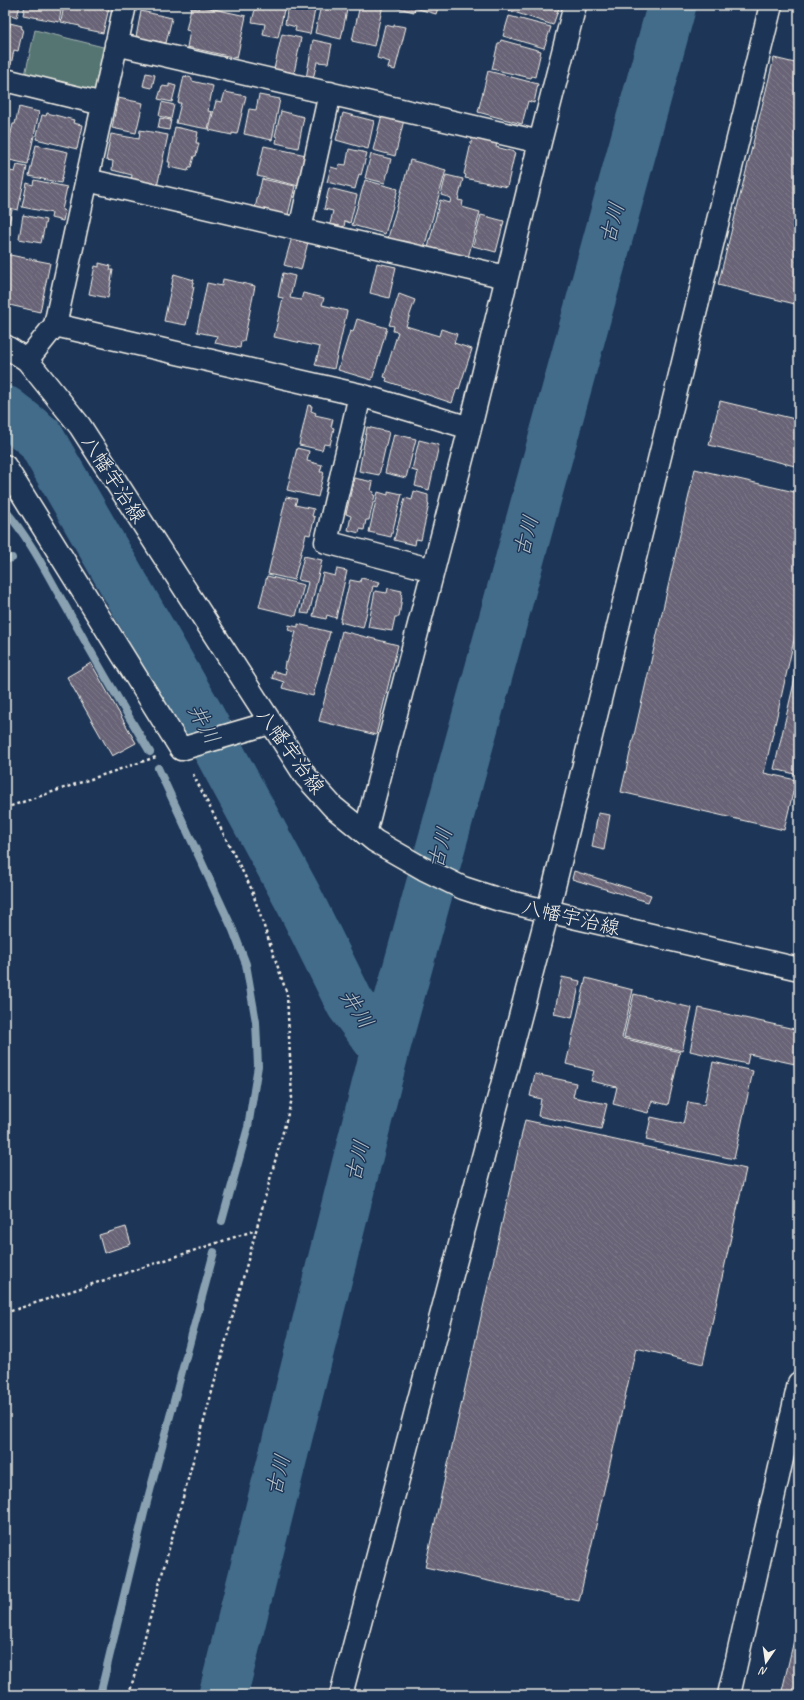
<svg xmlns="http://www.w3.org/2000/svg" width="804" height="1700" viewBox="0 0 804 1700" font-family="Caveat,'Klee One',sans-serif">
<style>
.green{fill:#557473;stroke:#a4b2ae}
.lines{fill:none;stroke-linecap:round;stroke-linejoin:round}
.stream{stroke:#89a1b0;stroke-width:8}
.river{stroke:#426c8a;stroke-width:49}
.building{fill:url(#building-back-hatch);stroke:#f4f1e8}
.minor-casing{stroke:#f4f1e8;stroke-width:25}
.major-casing{stroke:#f4f1e8;stroke-width:25}
.path{stroke:#f4f1e8;stroke-width:2.5;stroke-dasharray:3 3;stroke-linecap:butt}
.minor{stroke:#1d3557;stroke-width:22}
.major{stroke:#1d3557;stroke-width:22}
.labels{text-anchor:middle;stroke-width:3;stroke-linejoin:round;paint-order:stroke}
.street-label{font-size:20px;fill:#f4f1e8;stroke:#1d3557}
.water-label{font-size:21px;font-style:italic;fill:#b6c2c7;stroke:#1d3557}
</style>
<defs>
<pattern id="building-back-hatch" width="6" height="6" patternUnits="userSpaceOnUse"><rect width="6" height="6" fill="#686376"/><path d="M-1 5l2 2M0 0l6 6M5-1l2 2" fill="none" stroke="#7e7a8a"/></pattern>
</defs>
<rect width="100%" height="100%" fill="#1d3557"/>
<filter id="ink" filterUnits="userSpaceOnUse"><feTurbulence type="fractalNoise" baseFrequency=".025" numOctaves="2"/><feDisplacementMap in="SourceGraphic" scale="8" xChannelSelector="R" yChannelSelector="G"/><feConvolveMatrix kernelMatrix="1 2 1 2 8 2 1 2 1" color-interpolation-filters="sRGB"/></filter>
<g filter="url(#ink)">
<path class="green" d="M 35,30 L 107,48 L 96,93 L 25,75 Z"/>
<g class="lines">
<path class="stream" d="M 5,510 C 30,539 47,574 66,607 C 93,656 121,704 150,752
M 5,560 L 12,558
M 158,768 L 233,930 L 246,964 L 256,1022 L 258,1066 L 248,1127 L 222,1221
M 100,1695 L 144,1513 L 214,1252"/>
<path class="river" d="M 5,410 L 40,438 L 198,713 L 298,898 L 350,1003 L 385,1050
M 223,1695 L 385,1050 L 672,5"/>
</g>
<path class="building" d="M 5,5 L 20,5 L 17,17 L 5,13 Z
M 25,5 L 62,5 L 59,22 L 23,15 Z
M 64,5 L 102,5 L 109,8 L 103,33 L 80,28 L 80,26 L 61,22 Z
M 256,5 L 285,5 L 278,38 L 263,35 L 265,24 L 252,22 Z
M 288,5 L 316,5 L 310,34 L 295,31 L 296,27 L 285,24 Z
M 321,5 L 348,5 L 341,39 L 315,33 Z
M 360,5 L 383,5 L 374,46 L 352,41 Z
M 394,5 L 439,5 L 436,14 L 415,8 L 414,12 L 394,7 Z
M 510,5 L 560,5 L 553,25 L 508,10 Z
M 200,6 L 246,16 L 237,58 L 187,47 L 190,31 L 186,30 L 191,8 L 199,9 Z
M 141,11 L 172,18 L 166,43 L 136,37 Z
M 509,16 L 551,27 L 544,48 L 503,36 Z
M 10,23 L 22,26 L 21,28 L 23,29 L 18,51 L 14,50 L 11,65 L 5,64 L 5,26 L 10,27 Z
M 385,25 L 394,27 L 394,25 L 406,27 L 395,70 L 388,68 L 390,62 L 377,58 Z
M 282,34 L 301,38 L 294,73 L 274,69 Z
M 313,40 L 332,44 L 328,63 L 317,62 L 313,79 L 306,78 Z
M 501,40 L 541,51 L 535,77 L 532,76 L 531,78 L 492,69 L 498,43 L 500,43 Z
M 774,58 L 799,64 L 799,305 L 718,285 Z
M 488,71 L 538,84 L 534,103 L 528,101 L 522,124 L 478,112 Z
M 146,73 L 155,75 L 152,88 L 143,86 Z
M 184,76 L 192,78 L 192,81 L 213,86 L 208,111 L 212,112 L 208,129 L 176,123 L 181,103 L 178,103 Z
M 169,84 L 176,86 L 172,102 L 158,99 L 162,86 L 169,87 Z
M 225,92 L 246,96 L 237,134 L 232,133 L 232,135 L 209,130 L 216,101 L 222,102 Z
M 259,95 L 280,99 L 272,140 L 244,134 L 249,109 L 256,110 Z
M 118,98 L 143,103 L 136,133 L 112,128 Z
M 162,102 L 174,105 L 171,119 L 159,116 Z
M 19,107 L 39,112 L 28,164 L 5,159 L 13,124 L 15,124 Z
M 281,111 L 304,117 L 298,148 L 276,143 L 277,137 L 275,136 Z
M 383,111 L 405,116 L 395,156 L 373,150 Z
M 47,113 L 74,120 L 73,123 L 82,125 L 77,149 L 36,139 L 42,115 L 46,116 Z
M 343,113 L 374,121 L 368,149 L 336,140 Z
M 160,118 L 171,120 L 169,130 L 158,128 Z
M 175,127 L 198,132 L 196,143 L 199,143 L 196,156 L 194,156 L 191,167 L 189,167 L 188,171 L 169,167 L 170,162 L 168,162 Z
M 140,130 L 168,135 L 157,187 L 131,182 L 132,175 L 112,170 L 113,161 L 106,160 L 111,134 L 139,139 Z
M 473,134 L 497,142 L 496,147 L 515,152 L 507,187 L 465,178 L 466,175 L 464,174 Z
M 36,145 L 68,152 L 61,183 L 29,176 Z
M 264,146 L 306,155 L 299,186 L 257,176 Z
M 349,149 L 367,153 L 361,175 L 359,174 L 355,189 L 327,182 L 331,167 L 338,169 L 339,164 L 346,165 Z
M 371,154 L 391,159 L 385,183 L 365,178 Z
M 410,160 L 446,170 L 424,248 L 388,238 Z
M 17,165 L 27,167 L 18,210 L 5,207 L 5,170 L 15,172 Z
M 446,175 L 463,179 L 458,200 L 463,201 L 462,207 L 480,212 L 468,258 L 428,248 L 440,200 L 450,203 L 451,198 L 441,195 Z
M 262,179 L 295,186 L 288,215 L 255,208 Z
M 34,180 L 67,187 L 62,210 L 65,211 L 63,221 L 51,218 L 52,213 L 22,207 L 27,183 L 33,185 Z
M 365,180 L 398,189 L 385,234 L 352,225 Z
M 329,188 L 357,195 L 350,223 L 345,221 L 344,227 L 330,224 L 333,211 L 324,209 Z
M 5,208 L 12,210 L 5,241 Z
M 23,215 L 46,220 L 41,243 L 19,239 Z
M 481,215 L 504,221 L 496,252 L 473,246 Z
M 292,237 L 308,242 L 301,270 L 284,265 Z
M 5,254 L 50,263 L 40,312 L 5,304 Z
M 99,263 L 111,266 L 110,270 L 113,270 L 108,298 L 89,294 L 95,266 L 99,267 Z
M 377,263 L 396,267 L 389,298 L 370,293 Z
M 283,273 L 295,276 L 290,298 L 301,300 L 303,293 L 324,298 L 322,305 L 347,311 L 334,369 L 315,365 L 320,347 L 274,337 L 283,298 L 278,297 Z
M 174,274 L 194,280 L 192,286 L 194,287 L 186,325 L 164,321 Z
M 223,279 L 255,286 L 244,341 L 241,341 L 240,348 L 215,343 L 217,336 L 197,332 L 207,283 L 222,286 Z
M 399,294 L 415,300 L 406,326 L 439,336 L 441,329 L 457,334 L 454,343 L 472,349 L 459,389 L 457,388 L 452,403 L 386,381 L 387,378 L 384,377 L 398,332 L 393,331 L 394,326 L 389,325 Z
M 357,319 L 387,328 L 372,380 L 338,370 L 350,331 L 353,332 Z
M 720,401 L 799,420 L 799,467 L 709,445 Z
M 308,405 L 312,406 L 311,411 L 316,413 L 315,415 L 333,419 L 331,427 L 334,428 L 330,445 L 324,444 L 322,450 L 299,445 Z
M 367,427 L 389,432 L 379,475 L 359,471 Z
M 394,434 L 416,439 L 406,478 L 385,473 Z
M 419,440 L 439,445 L 429,490 L 415,486 L 418,472 L 412,470 Z
M 297,448 L 309,451 L 307,461 L 322,465 L 320,472 L 324,472 L 318,497 L 287,490 Z
M 695,469 L 799,493 L 799,618 L 764,773 L 796,780 L 784,830 L 621,792 Z
M 354,478 L 373,482 L 371,491 L 374,492 L 373,495 L 375,495 L 369,520 L 366,520 L 364,530 L 360,529 L 359,533 L 348,530 L 351,516 L 346,514 Z
M 388,491 L 402,494 L 391,537 L 369,532 L 378,492 L 388,495 Z
M 414,491 L 428,495 L 428,503 L 429,504 L 421,540 L 416,539 L 415,545 L 394,540 L 405,498 L 412,500 Z
M 286,497 L 297,499 L 295,505 L 314,509 L 312,516 L 315,517 L 310,535 L 306,534 L 294,580 L 268,574 Z
M 304,556 L 322,560 L 309,614 L 301,613 L 308,582 L 298,580 Z
M 337,569 L 347,571 L 336,618 L 327,615 L 326,619 L 313,616 L 323,573 L 335,576 Z
M 267,576 L 304,585 L 296,616 L 259,607 Z
M 361,578 L 380,582 L 378,587 L 373,586 L 363,628 L 340,622 L 350,580 L 360,582 Z
M 388,588 L 402,591 L 401,597 L 402,597 L 399,617 L 395,617 L 392,631 L 368,627 L 375,591 L 387,593 Z
M 298,624 L 330,632 L 313,696 L 282,688 L 284,682 L 272,678 L 274,671 L 285,674 L 286,670 L 284,669 L 285,662 L 287,663 L 296,632 L 288,630 L 289,625 L 298,627 Z
M 342,631 L 398,645 L 376,735 L 319,721 Z
M 799,661 L 799,775 L 774,769 Z
M 91,663 L 136,743 L 112,756 L 67,677 Z
M 598,813 L 610,815 L 604,850 L 592,847 Z
M 574,871 L 651,895 L 648,902 L 572,879 Z
M 562,977 L 580,981 L 572,1018 L 554,1014 Z
M 586,978 L 633,990 L 622,1038 L 680,1052 L 668,1105 L 652,1101 L 648,1113 L 613,1104 L 617,1087 L 591,1081 L 594,1071 L 566,1064 Z
M 634,994 L 692,1008 L 682,1051 L 624,1037 Z
M 699,1008 L 799,1030 L 799,1046 L 795,1064 L 749,1054 L 747,1064 L 690,1051 Z
M 713,1062 L 753,1071 L 734,1159 L 646,1140 L 651,1117 L 683,1124 L 688,1102 L 704,1105 Z
M 535,1074 L 576,1083 L 573,1097 L 607,1104 L 601,1129 L 538,1116 L 541,1099 L 530,1096 Z
M 525,1120 L 746,1169 L 703,1364 L 636,1348 L 579,1601 L 425,1567 Z
M 126,1227 L 131,1244 L 104,1253 L 99,1235 Z
M 799,1619 L 799,1695 L 781,1695 Z"/>
<g class="lines">
<defs>
<path id="minor" d="M 116,44 L 540,142
M 5,80 L 103,104
M 87,180 L 506,277
M 300,229 L 330,93
M 55,325 L 125,5
M 27,360 L 55,325 L 360,395 L 470,428
M 360,395 L 326,542 L 433,570
M 5,466 L 181,749 L 270,723
M 365,833 L 470,428 L 540,142 L 575,5
M 341,1695 L 548,911 L 771,5
M 729,1695 L 799,1383"/>
<path id="major" d="M 5,346 L 27,360 L 80,426 L 306,777 L 333,807 L 375,841 L 424,869 L 463,888 L 497,899 L 534,908 L 799,969"/>
</defs>
<use href="#minor" class="minor-casing"/>
<use href="#major" class="major-casing"/>
<path class="path" d="M 5,808 L 156,757
M 5,1313 L 256,1230
M 129,1695 L 292,1099 L 287,994 L 251,888 L 192,772"/>
<use href="#minor" class="minor"/>
<use href="#major" class="major"/>
</g>
</g>
<g class="labels">
<g class="street-label">
<text transform="translate(114 479) rotate(57)" y="7">八幡宇治線</text>
<text transform="translate(291 751) rotate(54)" y="7">八幡宇治線</text>
<text transform="translate(571 917) rotate(13)" y="7">八幡宇治線</text>
</g>
<g class="water-label">
<text transform="translate(612 223) rotate(-75)" y="7">古川</text>
<text transform="translate(526 536) rotate(-75)" y="7">古川</text>
<text transform="translate(204 724) rotate(61)" y="7">井川</text>
<text transform="translate(440 848) rotate(-75)" y="7">古川</text>
<text transform="translate(357 1009) rotate(57)" y="7">井川</text>
<text transform="translate(357 1161) rotate(-76)" y="7">古川</text>
<text transform="translate(278 1475) rotate(-76)" y="7">古川</text>
</g>
</g>
<rect width="804" height="1700" fill="none" stroke="#1d3557" stroke-width="20"/>
<rect x="10" y="10" width="784" height="1680" fill="none" stroke="#f4f1e8" stroke-width="1.5" filter="url(#ink)"/>
<g transform="translate(766 1662) rotate(193)" stroke="#1d3557" stroke-width="3" paint-order="stroke">
<path d="M0-3L7 15L0 10L-7 15Z" fill="#f4f1e8"/>
<text y="-6" font-size="11" font-weight="bold" text-anchor="middle" fill="#f4f1e8">N</text>
</g>
</svg>
